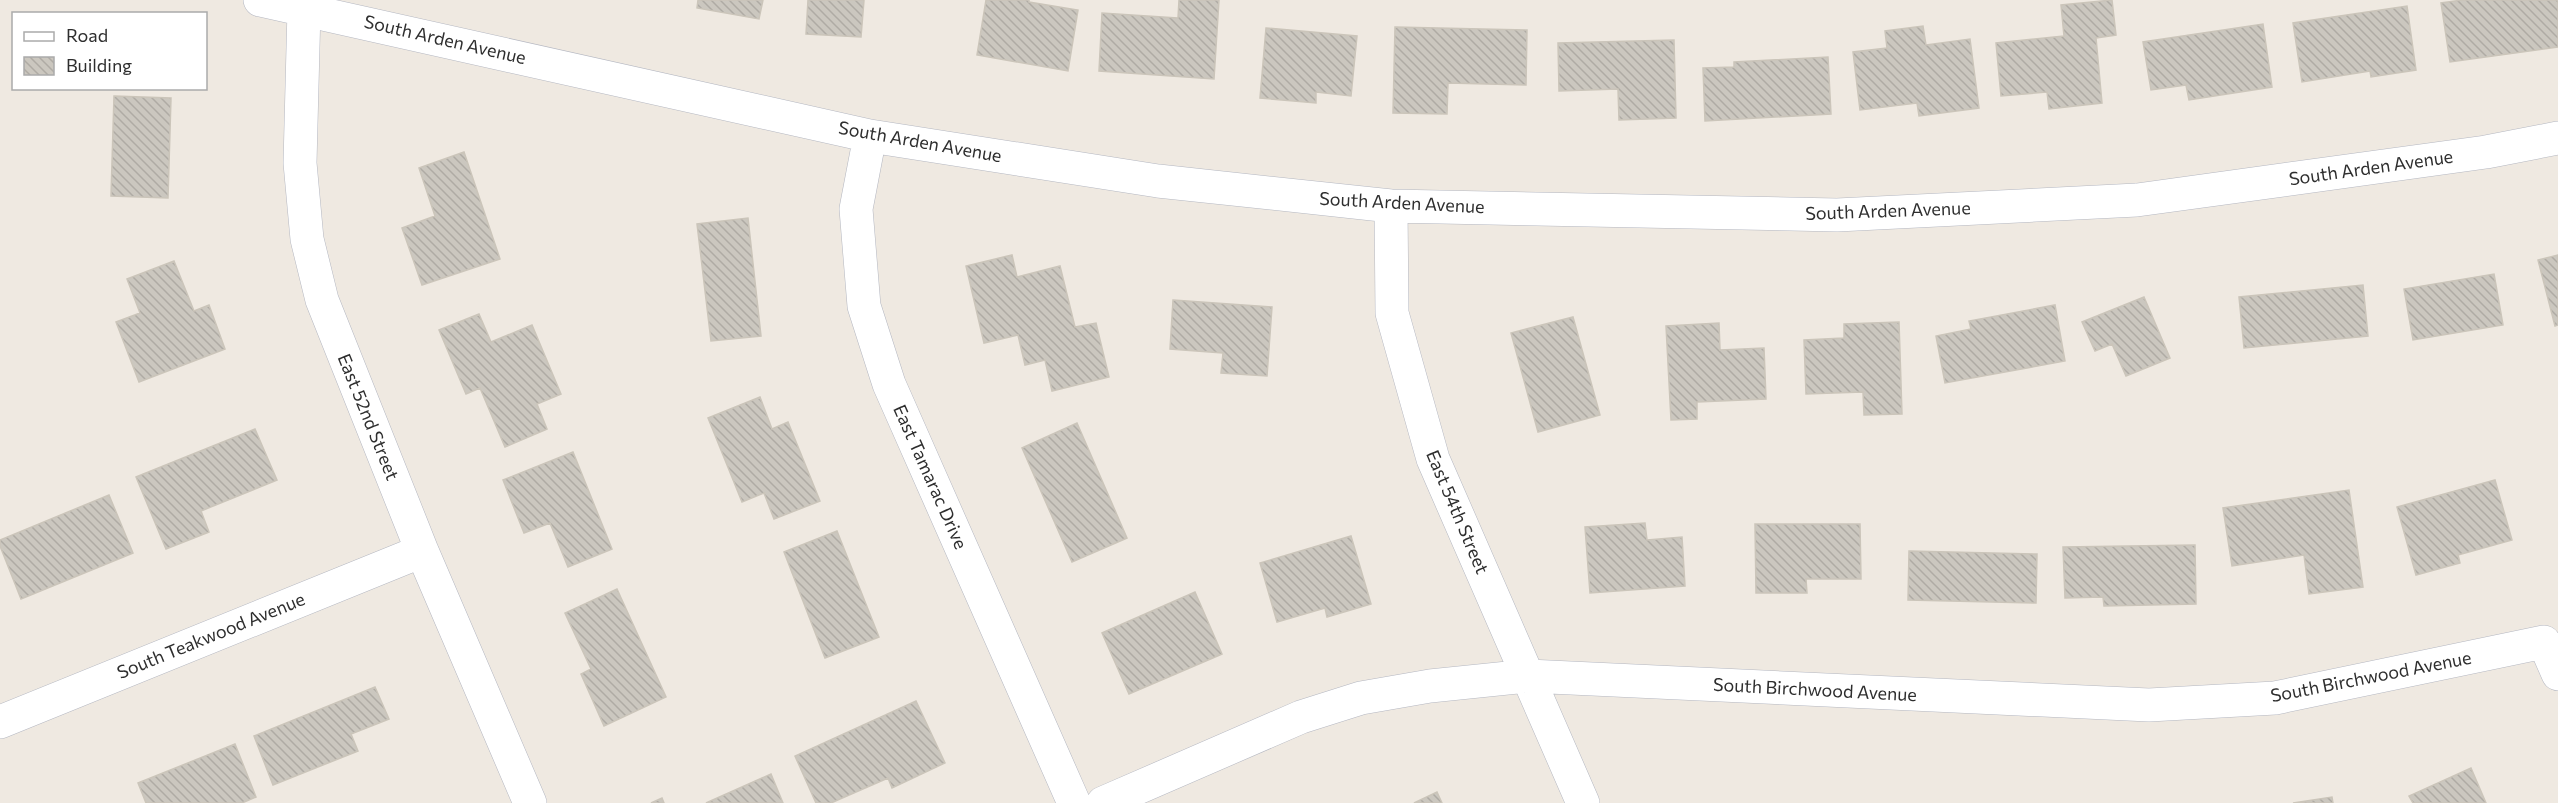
<svg xmlns="http://www.w3.org/2000/svg" width="2558" height="803" viewBox="0 0 2558 803" font-family="Commissioner,sans-serif">
<style>
.building{fill:url(#building-back-hatch);stroke:#cbc5ba;stroke-width:1.5}
.lines{fill:none;stroke-linecap:round;stroke-linejoin:round}
.minor-casing{stroke:#b4b7c1;stroke-width:34}
.minor{stroke:#fff;stroke-width:33}
.labels{text-anchor:middle;stroke-width:5;stroke-linejoin:round;paint-order:stroke}
.street-label{font-size:18px;fill:#2e2e2e;stroke:#fff}
</style>
<defs>
<pattern id="building-back-hatch" width="6" height="6" patternUnits="userSpaceOnUse" patternTransform="scale(1.5)"><rect width="6" height="6" fill="#cbc7bf"/><path d="M-1 5l2 2M0 0l6 6M5-1l2 2" fill="none" stroke="#afaba4"/></pattern>
</defs>
<rect width="100%" height="100%" fill="#efe9e1"/>
<path class="building" d="M 698,0 L 763,0 L 759,19 L 697,8 Z
M 808,0 L 864,0 L 861,37 L 806,34 Z
M 986,0 L 1029,0 L 1029,2 L 1078,10 L 1068,71 L 977,55 Z
M 1179,0 L 1219,0 L 1214,79 L 1099,71 L 1102,13 L 1178,18 Z
M 2112,0 L 2116,35 L 2096,38 L 2102,103 L 2049,109 L 2047,92 L 2001,96 L 1996,43 L 2064,36 L 2061,5 Z
M 2462,0 L 2558,0 L 2558,47 L 2450,62 L 2441,3 Z
M 2407,6 L 2416,70 L 2371,77 L 2370,71 L 2302,82 L 2293,23 Z
M 2263,24 L 2272,87 L 2189,100 L 2186,85 L 2151,90 L 2143,42 Z
M 1923,26 L 1926,45 L 1970,39 L 1979,108 L 1919,116 L 1917,103 L 1860,110 L 1853,52 L 1887,48 L 1885,31 Z
M 1395,27 L 1527,30 L 1526,85 L 1448,83 L 1447,114 L 1393,113 Z
M 1266,28 L 1357,36 L 1351,96 L 1316,92 L 1316,103 L 1260,98 Z
M 1674,40 L 1676,118 L 1619,120 L 1618,89 L 1559,91 L 1558,43 Z
M 1828,57 L 1831,114 L 1705,121 L 1703,68 L 1734,67 L 1734,62 Z
M 114,96 L 171,98 L 168,198 L 111,196 Z
M 464,152 L 500,259 L 422,285 L 402,228 L 435,216 L 419,168 Z
M 748,218 L 761,336 L 711,341 L 697,224 Z
M 1012,255 L 1017,277 L 1060,266 L 1075,327 L 1096,323 L 1109,377 L 1052,391 L 1045,360 L 1025,365 L 1018,335 L 984,343 L 966,266 Z
M 2558,255 L 2558,325 L 2555,326 L 2538,260 Z
M 174,261 L 194,311 L 209,305 L 225,349 L 139,382 L 116,322 L 140,313 L 127,279 Z
M 2494,274 L 2503,325 L 2413,340 L 2404,289 Z
M 2363,285 L 2368,336 L 2244,348 L 2239,297 Z
M 2144,297 L 2170,358 L 2126,376 L 2112,344 L 2095,351 L 2082,322 Z
M 1173,300 L 1272,307 L 1267,376 L 1221,373 L 1223,353 L 1170,349 Z
M 2055,305 L 2065,361 L 1945,383 L 1936,336 L 1971,329 L 1969,321 Z
M 479,314 L 491,342 L 532,325 L 561,394 L 537,404 L 547,429 L 505,447 L 480,388 L 466,394 L 439,330 Z
M 1573,317 L 1600,415 L 1538,432 L 1511,333 Z
M 1899,322 L 1902,414 L 1864,415 L 1863,392 L 1806,394 L 1804,340 L 1844,338 L 1844,324 Z
M 1719,323 L 1720,350 L 1764,348 L 1766,399 L 1697,402 L 1697,419 L 1671,420 L 1666,326 Z
M 760,397 L 772,429 L 788,422 L 820,501 L 774,519 L 764,493 L 742,502 L 708,418 Z
M 1077,423 L 1127,538 L 1072,562 L 1022,448 Z
M 255,429 L 277,480 L 201,511 L 209,532 L 166,549 L 136,477 Z
M 573,452 L 612,549 L 568,567 L 550,523 L 524,533 L 503,480 Z
M 2495,480 L 2512,540 L 2458,555 L 2460,563 L 2416,575 L 2397,507 Z
M 2349,490 L 2363,587 L 2309,594 L 2304,555 L 2232,566 L 2223,508 Z
M 109,495 L 133,553 L 21,599 L 0,546 L 0,540 Z
M 1645,523 L 1647,540 L 1682,537 L 1685,586 L 1590,593 L 1585,527 Z
M 1755,524 L 1860,524 L 1861,579 L 1806,579 L 1807,593 L 1756,593 Z
M 837,531 L 879,637 L 825,658 L 784,552 Z
M 1351,536 L 1371,604 L 1327,617 L 1325,608 L 1277,622 L 1260,563 Z
M 2195,545 L 2196,604 L 2104,606 L 2103,597 L 2065,598 L 2063,547 Z
M 1909,551 L 2037,554 L 2036,603 L 1908,600 Z
M 617,589 L 666,697 L 604,726 L 581,674 L 591,669 L 565,613 Z
M 1195,592 L 1222,654 L 1129,694 L 1102,633 Z
M 375,687 L 389,719 L 351,734 L 358,751 L 273,785 L 254,736 Z
M 916,701 L 945,763 L 892,788 L 888,778 L 831,803 L 816,803 L 795,756 Z
M 235,744 L 256,797 L 242,803 L 146,803 L 138,783 Z
M 2471,768 L 2486,803 L 2413,803 L 2409,796 Z
M 771,774 L 783,803 L 706,803 Z
M 1437,792 L 1442,803 L 1414,803 Z
M 2332,797 L 2333,803 L 2293,803 Z
M 662,798 L 664,803 L 651,803 Z"/>
<g class="lines">
<defs>
<path id="minor" d="M 260,0 L 870,136 L 1158,181 L 1391,206 L 1837,215 L 2137,200 L 2486,152 L 2558,138
M 304,9 L 300,163 L 307,239 L 322,300 L 422,551 L 530,803
M 870,136 L 856,209 L 864,306 L 889,384 L 1074,803
M 1391,206 L 1392,313 L 1433,459 L 1583,803
M 0,722 L 422,551
M 1103,803 L 1301,717 L 1361,698 L 1430,686 L 1528,676 L 2149,705 L 2275,698 L 2544,642 L 2558,674"/>
</defs>
<use href="#minor" class="minor-casing"/>
<use href="#minor" class="minor"/>
</g>
<g class="labels">
<g class="street-label">
<text transform="translate(445 40) rotate(13)" y="6">South Arden Avenue</text>
<text transform="translate(920 142) rotate(10)" y="6">South Arden Avenue</text>
<text transform="translate(2371 168) rotate(-8)" y="6">South Arden Avenue</text>
<text transform="translate(1402 203) rotate(3)" y="6">South Arden Avenue</text>
<text transform="translate(1888 211) rotate(-2)" y="6">South Arden Avenue</text>
<text transform="translate(368 417) rotate(68)" y="6">East 52nd Street</text>
<text transform="translate(930 477) rotate(66)" y="6">East Tamarac Drive</text>
<text transform="translate(1457 512) rotate(67)" y="6">East 54th Street</text>
<text transform="translate(211 636) rotate(-22)" y="6">South Teakwood Avenue</text>
<text transform="translate(2371 677) rotate(-11)" y="6">South Birchwood Avenue</text>
<text transform="translate(1815 690) rotate(3)" y="6">South Birchwood Avenue</text>
</g>
</g>
<rect x="12" y="12" width="195" height="78" fill="#ffffff" stroke="#ababab" stroke-width="1.5"/>
<rect x="24" y="32" width="30" height="9" fill="#ffffff" stroke="#ababab" stroke-width="1.5"/>
<text x="66" y="42" font-size="18" fill="#2e2e2e">Road</text>
<rect x="24" y="57" width="30" height="18" fill="url(#building-back-hatch)" stroke="#ababab" stroke-width="1.5"/>
<text x="66" y="72" font-size="18" fill="#2e2e2e">Building</text>
</svg>
